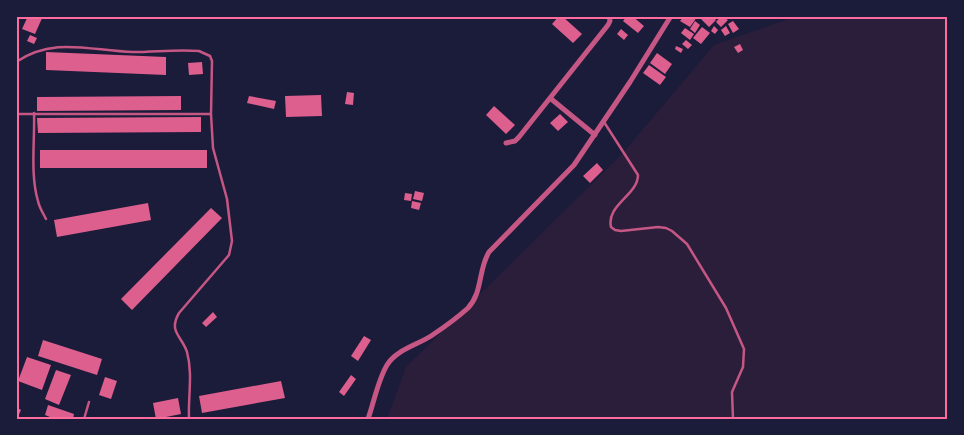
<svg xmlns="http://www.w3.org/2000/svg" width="964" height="435" viewBox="0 0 964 435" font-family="'IBM Plex Sans',sans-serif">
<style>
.green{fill:#2a1e3b}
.building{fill:#dd5f8e}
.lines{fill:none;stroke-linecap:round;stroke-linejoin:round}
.service{stroke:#c65784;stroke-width:2.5}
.minor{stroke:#c65784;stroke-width:5}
.neatline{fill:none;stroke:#ff6b9d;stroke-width:2}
</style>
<rect width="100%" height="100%" fill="#1b1b3a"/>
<path class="green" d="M 797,16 L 948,16 L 948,419 L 387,419 L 406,367 L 622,154 L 714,45 Z"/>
<path class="building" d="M 28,16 L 43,16 L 35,34 L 22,29 Z
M 559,16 L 562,16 L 582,34 L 573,43 L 552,24 Z
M 627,16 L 632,16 L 644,26 L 638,33 L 623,21 Z
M 684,16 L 696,16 L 697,17 L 690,27 L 680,21 Z
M 698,16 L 712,16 L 716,20 L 709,27 Z
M 721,16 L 728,20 L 721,27 L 716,22 Z
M 695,21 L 700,25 L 695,33 L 690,29 Z
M 733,21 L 739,29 L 733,33 L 728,24 Z
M 714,26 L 718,30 L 715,34 L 711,31 Z
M 726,26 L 730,33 L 725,36 L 721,30 Z
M 702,27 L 710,33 L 701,44 L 693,38 Z
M 685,28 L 694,34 L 690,40 L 681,33 Z
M 621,29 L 628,35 L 624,40 L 617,34 Z
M 30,35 L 37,38 L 34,44 L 27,41 Z
M 686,40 L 692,45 L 688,49 L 682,44 Z
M 740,44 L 743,50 L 738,53 L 734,47 Z
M 676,46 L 683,49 L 681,53 L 675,49 Z
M 46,52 L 166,57 L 166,75 L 46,70 Z
M 657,53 L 672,64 L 665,74 L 650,63 Z
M 202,62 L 203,74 L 189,75 L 188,63 Z
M 649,65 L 666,77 L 660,85 L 643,73 Z
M 347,92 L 354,93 L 353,105 L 345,104 Z
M 321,95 L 322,116 L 286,117 L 285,96 Z
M 181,96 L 181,110 L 37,111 L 37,97 Z
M 249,96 L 276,101 L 274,109 L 247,103 Z
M 494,106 L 515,125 L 506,134 L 486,115 Z
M 560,114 L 568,122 L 558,131 L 550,123 Z
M 201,117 L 201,132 L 38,133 L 37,118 Z
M 40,150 L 207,150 L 207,168 L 40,168 Z
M 597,163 L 603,170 L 590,183 L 583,176 Z
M 415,191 L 424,193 L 422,201 L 413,199 Z
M 405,193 L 412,194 L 411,201 L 404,200 Z
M 412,201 L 421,203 L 419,210 L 411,208 Z
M 148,203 L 151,220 L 57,237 L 54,220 Z
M 211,208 L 222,218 L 132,310 L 121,299 Z
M 213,312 L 217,317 L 206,327 L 202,323 Z
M 364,336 L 371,340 L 358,361 L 351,356 Z
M 43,340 L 102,359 L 97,375 L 38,356 Z
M 27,357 L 51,365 L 42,390 L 18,381 Z
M 56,370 L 71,375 L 59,405 L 45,399 Z
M 351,375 L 356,379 L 344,396 L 339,392 Z
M 105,377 L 117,381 L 111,399 L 99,395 Z
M 281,381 L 285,398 L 202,413 L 199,396 Z
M 178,398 L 181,414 L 156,419 L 153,403 Z
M 48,405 L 74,414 L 73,419 L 55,419 L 45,415 Z
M 16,407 L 21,410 L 17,419 L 16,419 Z"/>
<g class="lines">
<path class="service" d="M 16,62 C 54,36 91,51 133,52 C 155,52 178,49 199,51 L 210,56 L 212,61 L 211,114 L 213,148 L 227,199 L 232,241 L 229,255 L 179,313 C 168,332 182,336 187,352 C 193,374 188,396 189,419
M 34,113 C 35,139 30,175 38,201 C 39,207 43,213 46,219
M 16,114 L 211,114
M 604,122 L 638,175 C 638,195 606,205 611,227 L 615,230 L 621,231 L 658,227 L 666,228 L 672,231 L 687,244 L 726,308 L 744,349 L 743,367 L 732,392 L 733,419
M 84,419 L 89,402"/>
<path class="minor" d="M 550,98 L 595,135
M 506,143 L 515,141 L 519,137 L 608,25 L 610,21 L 609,16
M 368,419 C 374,402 378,380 387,365 C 396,350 417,345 431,336 C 443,328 457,318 468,308 C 483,292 478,270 489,252 L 574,165 L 630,82 L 671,16"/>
</g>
<rect width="964" height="435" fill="none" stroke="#1b1b3a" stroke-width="35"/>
<rect x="18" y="18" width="928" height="400" class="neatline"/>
</svg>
